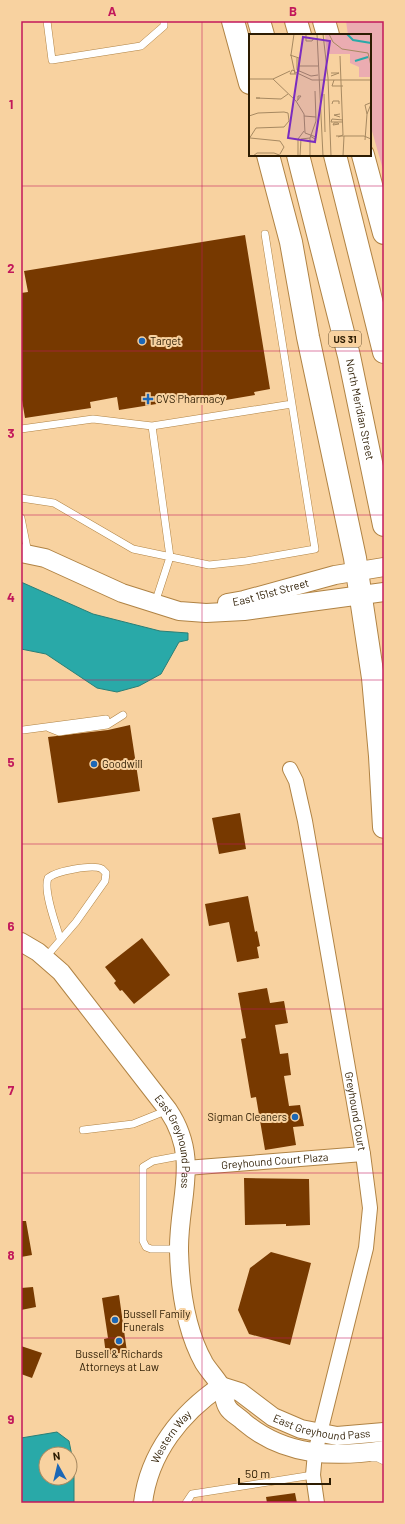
<svg xmlns="http://www.w3.org/2000/svg" width="405" height="1524" viewBox="0 0 405 1524" font-family="Barlow,sans-serif">
<style>
.green{fill:#ebacb1}
.water{fill:#29a9a8;stroke:#2a7f76;fill-rule:evenodd}
.building{fill:#773900}
.lines{fill:none;stroke-linecap:round;stroke-linejoin:round}
.service-casing{stroke:#b08344;stroke-width:8}
.minor-casing{stroke:#b08344;stroke-width:16}
.tertiary-casing{stroke:#b08344;stroke-width:20}
.motorway-casing{stroke:#b08344;stroke-width:24}
.service{stroke:#fff;stroke-width:7}
.minor{stroke:#fff;stroke-width:14}
.tertiary{stroke:#fff;stroke-width:18}
.motorway{stroke:#fff;stroke-width:22}
.grid{fill:none;stroke:#c2185b;stroke-width:1;stroke-opacity:0.55}
.poi-dot{fill:#1c67b6;stroke:#f8d2a0;stroke-width:1.5}
.labels{text-anchor:middle;stroke-width:4;stroke-linejoin:round;paint-order:stroke}
.shield{fill:#f8d2a0;stroke:#6a5331;stroke-width:1}
.shield-label{font-size:10px;font-weight:bold;fill:#2d1c02}
.poi-label{font-size:11px;fill:#2d1c02;stroke:#f8d2a0;text-anchor:start}
.street-label{font-size:11px;fill:#2d1c02;stroke:#f8d2a0}
.inset-river{fill:none;stroke:#29a9a8;stroke-width:2}
.inset-road{fill:none;stroke:#a78961;stroke-width:1}
.view{fill:#7b2cbf;fill-opacity:0.15;stroke:#7b2cbf;stroke-width:2}
.inset-edge{fill:none;stroke:#2d1c02;stroke-width:2}
.neatline{fill:none;stroke:#c2185b;stroke-width:1.5}
.grid-label{font-size:13px;text-anchor:middle;font-weight:bold;fill:#c2185b}
</style>
<rect width="100%" height="100%" fill="#f8d2a0"/>
<path class="green" d="M 346,21 L 384,21 L 384,173 L 370,124 L 370,35 L 348,35 Z"/>
<path class="water" d="M 21,582 L 93,614 L 160,631 L 188,633 L 188,640 L 179,642 L 161,674 L 139,686 L 117,692 L 97,688 L 46,654 L 21,649 Z
M 57,1432 L 69,1441 L 74,1466 L 74,1503 L 21,1503 L 21,1438 ZM 46,1454 L 70,1454 L 70,1478 L 46,1478 Z"/>
<path class="building" d="M 245,235 L 270,389 L 254,392 L 255,395 L 220,401 L 219,394 L 119,410 L 117,397 L 90,402 L 91,408 L 25,418 L 21,394 L 21,293 L 28,292 L 24,271 Z
M 130,725 L 140,791 L 58,803 L 48,737 L 108,730 Z
M 240,813 L 246,849 L 219,854 L 212,818 Z
M 248,896 L 255,932 L 257,931 L 260,946 L 257,947 L 259,958 L 237,962 L 229,922 L 209,926 L 205,904 Z
M 142,938 L 170,975 L 134,1004 L 122,990 L 120,991 L 114,983 L 116,981 L 105,967 Z
M 267,988 L 270,1003 L 284,1001 L 288,1023 L 275,1025 L 280,1054 L 288,1053 L 291,1075 L 284,1076 L 289,1106 L 300,1105 L 304,1126 L 293,1127 L 296,1145 L 265,1150 L 256,1097 L 251,1098 L 241,1039 L 246,1038 L 238,993 Z
M 244,1178 L 309,1179 L 310,1225 L 286,1226 L 286,1224 L 245,1225 Z
M 21,1221 L 26,1221 L 32,1255 L 21,1257 Z
M 271,1252 L 311,1263 L 290,1345 L 249,1334 L 238,1310 L 250,1268 Z
M 33,1287 L 36,1307 L 21,1310 L 21,1288 Z
M 119,1295 L 127,1352 L 106,1355 L 104,1339 L 108,1338 L 102,1298 Z
M 21,1346 L 42,1353 L 32,1378 L 21,1374 Z
M 295,1493 L 297,1503 L 267,1503 L 266,1497 Z"/>
<g class="lines">
<defs>
<path id="service" d="M 47,21 L 52,60 L 141,46 L 164,26 L 164,21
M 152,426 L 170,557 L 155,603
M 21,429 L 93,419 L 152,426 L 292,404
M 21,498 L 54,503 L 133,549 L 209,565 L 246,561 L 315,549 L 265,234
M 21,518 L 28,553
M 49,728 L 59,732 L 107,725 L 123,715
M 23,730 L 106,719
M 45,958 L 76,922 L 105,881 L 106,873 L 102,869 C 93,864 56,871 48,878 C 43,891 56,925 60,938
M 83,1130 L 133,1124 L 168,1110
M 178,1249 L 151,1249 L 146,1247 L 143,1241 L 143,1167 L 153,1161 L 185,1155
M 372,1458 L 378,1458 L 384,1461
M 186,1503 L 192,1494 L 313,1475"/>
<g id="minor">
<path id="s1" d="M 290,769 L 296,781 L 305,821 L 363,1154 L 370,1208 L 366,1248 L 315,1453 L 313,1475 L 317,1503"/>
<path id="s2" d="M 186,1168 L 363,1154"/>
</g>
<g id="tertiary">
<path d="M 21,553 L 45,558 L 122,593 L 179,611 L 206,613 L 244,611 L 384,592"/>
<path id="s3" d="M 227,603 L 244,600 L 335,575 L 384,567"/>
<path id="s4" d="M 21,942 L 38,952 L 61,972 L 168,1110 C 201,1159 178,1199 179,1251 C 180,1288 186,1331 204,1363 C 209,1371 215,1377 220,1385 C 225,1391 223,1401 228,1408 C 231,1413 239,1417 244,1422 C 284,1456 334,1458 384,1450"/>
<path id="s5" d="M 221,1386 L 240,1392 L 273,1417 L 301,1429 L 337,1436 L 384,1432"/>
<path id="s6" d="M 143,1503 C 149,1453 181,1413 221,1386"/>
</g>
<g id="motorway">
<path d="M 233,21 L 250,83"/>
<path d="M 259,21 L 263,35"/>
<path d="M 296,21 L 300,35"/>
<path d="M 324,21 L 328,35"/>
<path d="M 268,155 L 291,242 L 308,337 L 355,558 L 373,678 L 380,756 L 384,827"/>
<path id="s7" d="M 298,155 L 349,356 L 384,525"/>
<path d="M 335,155 L 384,352"/>
<path d="M 363,155 L 384,233"/>
</g>
</defs>
<use href="#service" class="service-casing"/>
<use href="#minor" class="minor-casing"/>
<use href="#tertiary" class="tertiary-casing"/>
<use href="#motorway" class="motorway-casing"/>
<use href="#service" class="service"/>
<use href="#minor" class="minor"/>
<use href="#tertiary" class="tertiary"/>
<use href="#motorway" class="motorway"/>
</g>
<path class="grid" d="M 202,21 L 202,1503M 21,186 L 384,186M 21,351 L 384,351M 21,515 L 384,515M 21,680 L 384,680M 21,844 L 384,844M 21,1009 L 384,1009M 21,1173 L 384,1173M 21,1338 L 384,1338"/>
<g class="poi-dot">
<circle cx="142" cy="341" r="4"/>
<path d="M146 393h4v4h4v4h-4v4h-4v-4h-4v-4h4z"/>
<circle cx="94" cy="764" r="4"/>
<circle cx="295" cy="1117" r="4"/>
<circle cx="115" cy="1320" r="4"/>
<circle cx="119" cy="1341" r="4"/>
</g>
<g class="labels">
<rect class="shield" x="329" y="331" width="32" height="16" rx="3"/>
<g class="shield-label">
<text x="345" y="343">US 31</text>
</g>
<g class="poi-label">
<text x="150" y="345">Target</text>
<text x="156" y="403">CVS Pharmacy</text>
<text x="102" y="768">Goodwill</text>
<text x="287" y="1121" text-anchor="end">Sigman Cleaners</text>
<text x="123" y="1318">Bussell Family<tspan x="123" dy="13">Funerals</tspan></text>
<text x="119" y="1358" text-anchor="middle">Bussell &amp; Richards<tspan x="119" dy="13">Attorneys at Law</tspan></text>
</g>
<g class="street-label">
<text dy="4" stroke="none"><textPath href="#s7" startOffset="262">North Meridian Street</textPath></text>
<text dy="4" stroke="none"><textPath href="#s3" startOffset="45">East 151st Street</textPath></text>
<text dy="4" stroke="none"><textPath href="#s1" startOffset="349">Greyhound Court</textPath></text>
<text dy="4" stroke="none"><textPath href="#s4" startOffset="257">East Greyhound Pass</textPath></text>
<text dy="4" stroke="none"><textPath href="#s2" startOffset="89">Greyhound Court Plaza</textPath></text>
<text dy="4" stroke="none"><textPath href="#s5" startOffset="112">East Greyhound Pass</textPath></text>
<text dy="4" stroke="none"><textPath href="#s6" startOffset="73">Western Way</textPath></text>
</g>
</g>
<g transform="translate(249 34)">
<rect width="122" height="122" fill="#f8d2a0"/>
<path d="M 76,0 L 122,0 L 121,43 L 110,43 L 110,33 L 101,29 L 101,20 L 78,20 Z" fill="#ebacb1"/>
<path class="inset-river" d="M 98,0 L 104,6 L 122,9M 106,27 L 119,23"/>
<path class="inset-road" d="M 45,0 L 42,21 L 46,40M 57,0 L 57,7 L 63,7 L 65,4M 68,0 L 74,122M 74,0 L 79,44 L 82,122M 80,0 L 84,8 L 93,15 L 119,19 L 122,32M 41,21 L 50,24 L 50,38M 48,24 L 48,36 L 62,42 L 69,41M 50,32 L 69,32M 46,37 L 43,36 L 41,40 L 47,40M 46,38 L 63,46 L 122,46M 82,39 L 90,39 L 82,42M 0,45 L 24,45 L 47,67 L 55,80 L 56,99 L 67,103 L 66,105 L 61,102M 24,45 L 41,37M 85,46 L 83,52 L 94,52M 75,60 L 76,98M 11,64 L 7,64 L 32,65 L 39,60M 48,67 L 52,62 L 49,62 L 49,66M 83,70 L 84,67 L 90,67 L 90,70M 91,80 L 85,81 L 91,83M 118,80 L 116,71 L 121,69M 0,82 L 9,79 L 35,78 L 39,79 L 40,87 L 35,93 L 7,94 L 0,105M 55,82 L 67,83M 94,86 L 83,85 L 82,88 L 94,88M 85,89 L 89,89 L 90,90 L 84,91 ZM 87,102 L 115,102 L 122,105M 89,103 L 94,101 L 91,22M 1,104 L 31,107 L 35,113 L 31,120M 116,106 L 118,80 L 122,70M 4,122 L 8,119 L 25,119 L 33,122M 49,122 L 49,105 L 55,97M 51,122 L 52,105 L 61,104M 61,122 L 61,104 L 67,87 L 66,57M 94,122 L 95,102"/>
<path class="view" d="M 54,3 L 81,7 L 66,108 L 39,104 Z"/>
<rect width="122" height="122" class="inset-edge"/>
</g>
<rect width="405" height="1524" fill="none" stroke="#f8d2a0" stroke-width="44"/>
<g transform="translate(58 1466) rotate(352)"><circle r="19" fill="#f8d2a0" stroke="#a78961"/>
<path d="M0-3L7 15L0 10L-7 15Z" fill="#1c67b6"/>
<text y="-6" font-size="11" font-weight="bold" text-anchor="middle" fill="#2d1c02">N</text>
</g>
<path d="M239 1478v6h91v-6" fill="none" stroke="#2d1c02" stroke-width="2"/>
<text x="245" y="1478" font-size="12" fill="#2d1c02" stroke="#f8d2a0" stroke-width="3" paint-order="stroke">50 m</text>
<rect x="22" y="22" width="361" height="1480" class="neatline"/>
<g class="grid-label">
<text x="112" y="16">A</text>
<text x="293" y="16">B</text>
<text x="11" y="109">1</text>
<text x="11" y="273">2</text>
<text x="11" y="438">3</text>
<text x="11" y="602">4</text>
<text x="11" y="767">5</text>
<text x="11" y="931">6</text>
<text x="11" y="1095">7</text>
<text x="11" y="1260">8</text>
<text x="11" y="1424">9</text>
</g>
</svg>
